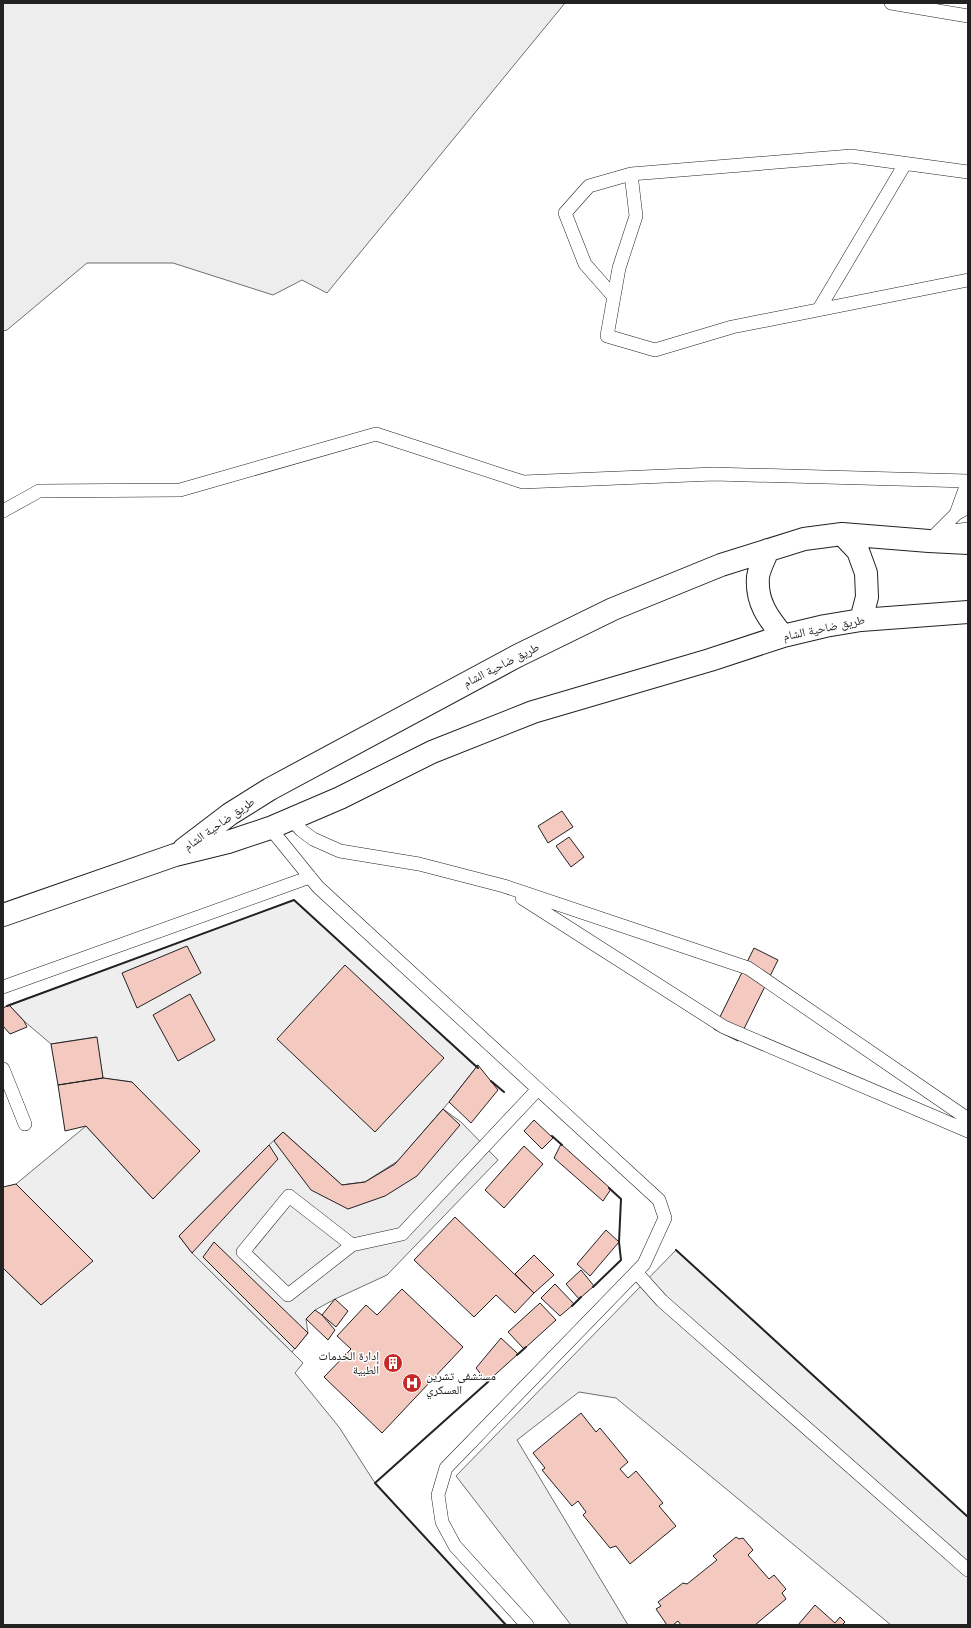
<svg xmlns="http://www.w3.org/2000/svg" width="971" height="1628" viewBox="0 0 971 1628" font-family="Arial,'Noto Naskh Arabic',sans-serif">
<style>
.green{fill:#eee;stroke:#6f6f6f}
.parking{fill:#ededed;stroke:#6f6f6f}
.building{fill:#f3c9c0;stroke:#222}
.lines{fill:none;stroke-linecap:round;stroke-linejoin:round}
.service-casing{stroke:#222;stroke-width:14}
.secondary-casing{stroke:#222;stroke-width:24}
.service{stroke:#fff;stroke-width:13}
.secondary{stroke:#fff;stroke-width:22}
.wall{stroke:#222;stroke-width:2}
.labels{text-anchor:middle;stroke-width:3;stroke-linejoin:round;paint-order:stroke}
.street-label{font-size:12px;fill:#222;stroke:#fff}
.poi-label{font-size:12px;fill:#222;stroke:#fff;text-anchor:end}
</style>
<rect width="100%" height="100%" fill="#fff"/>
<path class="green" d="M 294,900 L 475,1066 L 478,1065 L 449,1102 L 398,1161 L 365,1182 L 342,1185 L 192,1253 L 303,1363 L 295,1373 L 339,1427 L 375,1483 L 506,1625 L 3,1625 L 3,1268 L 41,1305 L 92,1261 L 16,1184 L 86,1126 L 153,1199 L 199,1151 L 132,1082 L 103,1078 L 96,1037 L 51,1044 L 24,1021 L 9,1005 Z
M 676,1250 L 968,1517 L 968,1625 L 891,1625 L 616,1398 L 579,1392 L 517,1440 L 628,1625 L 571,1625 L 456,1476 Z"/>
<path class="parking" d="M 3,3 L 565,3 L 327,293 L 302,280 L 273,295 L 173,263 L 87,263 L 7,330 L 3,331 Z
M 443,1109 L 461,1122 L 498,1160 L 387,1275 L 335,1299 L 315,1310 L 306,1319 L 308,1333 L 292,1352 L 192,1253 L 179,1236 L 269,1145 L 283,1132 L 342,1185 L 365,1182 L 398,1161 Z"/>
<path class="building" d="M 562,811 L 573,827 L 548,843 L 538,826 Z
M 569,837 L 584,857 L 571,867 L 556,846 Z
M 187,946 L 201,973 L 137,1008 L 122,973 Z
M 754,948 L 778,960 L 738,1041 L 714,1029 Z
M 345,965 L 444,1058 L 375,1132 L 277,1039 Z
M 190,994 L 215,1040 L 178,1061 L 153,1015 Z
M 9,1005 L 24,1021 L 27,1027 L 10,1034 L 3,1026 L 3,1008 Z
M 97,1037 L 103,1078 L 58,1085 L 51,1044 Z
M 478,1065 L 498,1090 L 471,1123 L 449,1102 Z
M 103,1078 L 132,1082 L 200,1151 L 153,1199 L 86,1126 L 65,1131 L 58,1085 Z
M 443,1109 L 460,1125 L 417,1176 L 385,1196 L 348,1209 L 311,1190 L 274,1141 L 283,1132 L 342,1185 L 365,1182 L 395,1164 Z
M 534,1120 L 553,1138 L 542,1149 L 524,1131 Z
M 561,1144 L 611,1189 L 603,1201 L 554,1158 Z
M 269,1145 L 278,1159 L 192,1253 L 179,1236 Z
M 524,1146 L 543,1164 L 504,1208 L 485,1190 Z
M 16,1184 L 93,1261 L 41,1305 L 3,1268 L 3,1187 Z
M 455,1217 L 534,1293 L 515,1313 L 496,1295 L 474,1317 L 414,1260 Z
M 606,1230 L 619,1242 L 590,1276 L 577,1264 Z
M 214,1242 L 308,1333 L 295,1349 L 203,1257 Z
M 534,1255 L 554,1275 L 534,1293 L 515,1274 Z
M 581,1270 L 594,1286 L 579,1299 L 566,1284 Z
M 555,1284 L 574,1304 L 560,1316 L 541,1298 Z
M 402,1289 L 463,1347 L 382,1433 L 324,1377 L 351,1349 L 337,1336 L 366,1305 L 377,1315 Z
M 335,1299 L 348,1311 L 336,1327 L 322,1315 Z
M 540,1303 L 556,1320 L 524,1349 L 508,1332 Z
M 315,1310 L 322,1315 L 335,1330 L 328,1340 L 306,1319 Z
M 501,1338 L 518,1354 L 487,1382 L 476,1368 Z
M 581,1413 L 596,1432 L 600,1428 L 628,1462 L 620,1469 L 628,1478 L 636,1471 L 663,1503 L 659,1506 L 676,1526 L 630,1564 L 616,1546 L 610,1548 L 583,1515 L 586,1512 L 578,1501 L 572,1506 L 542,1470 L 545,1468 L 533,1453 Z
M 736,1537 L 739,1539 L 743,1538 L 753,1550 L 748,1555 L 769,1579 L 774,1575 L 786,1589 L 782,1593 L 786,1599 L 755,1625 L 681,1625 L 678,1621 L 673,1625 L 667,1625 L 656,1609 L 661,1606 L 658,1602 L 683,1583 L 687,1584 L 717,1560 L 713,1556 Z
M 815,1605 L 835,1623 L 840,1617 L 845,1622 L 842,1625 L 798,1625 Z"/>
<g class="lines">
<defs>
<path id="service" d="M 891,3 L 968,16
M 968,172 L 851,156 L 631,174 L 636,216 L 619,268 L 607,336 L 655,350 L 732,327 L 968,280
M 614,297 L 585,264 L 565,213 L 589,186 L 631,174
M 819,309 L 905,164
M 3,511 L 39,491 L 180,490 L 376,434 L 523,482 L 714,474 L 968,481
M 956,514 L 968,481
M 937,533 L 968,529
M 929,541 L 956,514 L 968,507
M 291,819 L 301,830 L 313,839 L 340,851 L 419,864 L 504,886 L 748,968 L 968,1119
M 270,828 L 318,887 L 659,1200 L 665,1218 L 644,1264 L 446,1468 L 438,1495 L 442,1522 L 455,1546 L 527,1625
M 522,898 L 724,1027 L 968,1131
M 3,987 L 310,877
M 3,1069 L 25,1124
M 352,1245 L 288,1295 L 243,1252 L 289,1196 L 352,1245 L 402,1234 L 538,1089
M 636,1272 L 662,1301 L 968,1570"/>
<path id="secondary" d="M 842,534 L 858,551 L 866,573 L 867,597 L 861,620
M 768,550 C 765,558 759,568 758,577 C 756,602 768,618 783,636
M 184,849 L 230,814 L 270,789 L 517,656 L 613,609 L 721,565 L 804,539 L 842,534 L 929,541 L 968,543
M 3,915 L 175,855 L 228,842 L 270,828 L 340,798 L 432,752 L 533,712 L 710,660 L 783,636 L 825,626 L 861,620 L 968,612"/>
</defs>
<use href="#service" class="service-casing"/>
<use href="#secondary" class="secondary-casing"/>
<use href="#service" class="service"/>
<use href="#secondary" class="secondary"/>
<path class="wall" d="M 7,1006 L 294,900 L 478,1068
M 491,1081 L 504,1092
M 552,1136 L 562,1145
M 676,1250 L 968,1517
M 593,1287 L 621,1260 L 619,1242 L 621,1199 L 609,1188
M 572,1306 L 581,1297
M 517,1355 L 526,1347
M 489,1381 L 375,1483 L 506,1625"/>
</g>
<defs>
<symbol id="building-disc" viewBox="-11 -11 22 22"><circle r="9.5" fill="#c62828" stroke="#fff"/><path d="M-4-6H4V6H1V3H-1V6H-4ZM-2.5-4.3h1.7v1.8h-1.7ZM.8-4.3h1.7v1.8H.8ZM-2.5-1h1.7V.8h-1.7ZM.8-1h1.7V.8H.8Z" fill="#fff"/></symbol>
<symbol id="hospital-disc" viewBox="-11 -11 22 22"><circle r="9.5" fill="#c62828" stroke="#fff"/><path d="M-5-5h3v3.5h4V-5h3V5h-3V1.5h-4V5h-3Z" fill="#fff"/></symbol>
</defs>
<g fill-rule="evenodd">
<use href="#building-disc" x="382" y="1352" width="22" height="22"/>
<use href="#hospital-disc" x="401" y="1372" width="22" height="22"/>
</g>
<g class="labels">
<g class="street-label">
<text transform="translate(824 628) rotate(-12)" y="4">طريق ضاحية الشام</text>
<text transform="translate(501 665) rotate(-27)" y="4">طريق ضاحية الشام</text>
<text transform="translate(219 824) rotate(-35)" y="4">طريق ضاحية الشام</text>
</g>
<g class="poi-label">
<text x="379" y="1360">إدارة الخدمات<tspan x="379" dy="14">الطبية</tspan></text>
<text x="426" y="1380" text-anchor="start">مستشفى تشرين<tspan x="426" dy="14">العسكري</tspan></text>
</g>
</g>
<rect width="971" height="1628" fill="none" stroke="#222222" stroke-width="8"/>
</svg>
